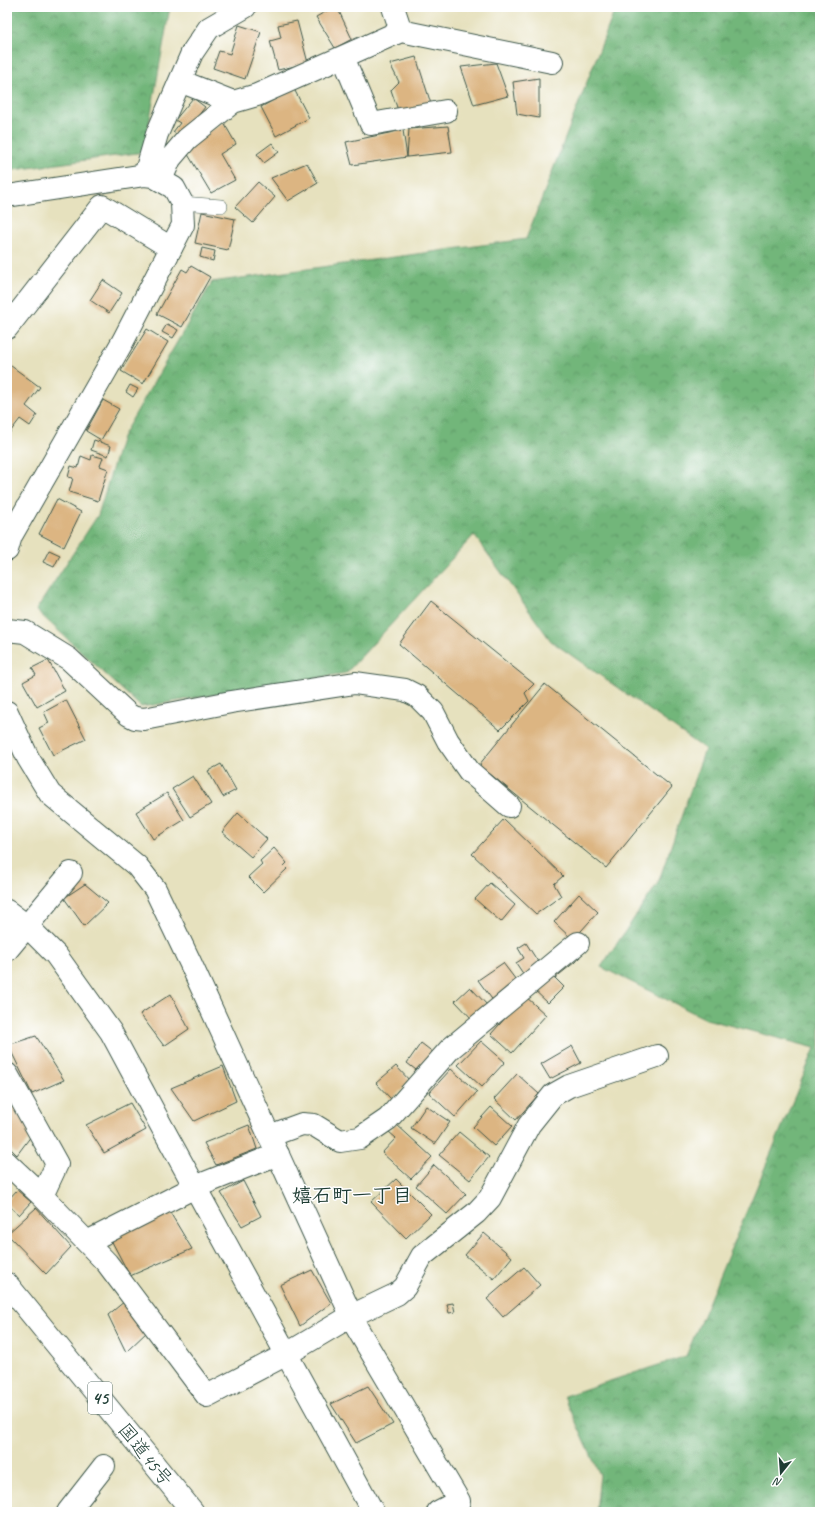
<svg xmlns="http://www.w3.org/2000/svg" width="827" height="1519" viewBox="0 0 827 1519" font-family="Caveat,'Klee One',sans-serif">
<style>
.forest{fill:url(#forest-crowns);stroke:#487a57}
.building{fill:#dcb582}
.lines{fill:none;stroke-linecap:round;stroke-linejoin:round}
.service-casing{stroke:#3d5649;stroke-width:14}
.minor-casing{stroke:#3d5649;stroke-width:24}
.tertiary-casing{stroke:#3d5649;stroke-width:24}
.trunk-casing{stroke:#3d5649;stroke-width:24}
.service{stroke:#fff;stroke-width:13}
.minor{stroke:#fff;stroke-width:22}
.tertiary{stroke:#fff;stroke-width:22}
.trunk{stroke:#fff;stroke-width:22}
.labels{text-anchor:middle;stroke-width:3;stroke-linejoin:round;paint-order:stroke}
.shield{fill:#fff;stroke:#627771;stroke-width:1}
.shield-label{font-size:18px;font-weight:bold;fill:#1f3d34}
.street-label{font-size:19px;fill:#1f3d34;stroke:#fff}
.neighbourhood-label{font-size:20px;font-weight:bold;fill:#1f3d34;stroke:#fff}
</style>
<defs>
<pattern id="forest-crowns" width="20" height="18" patternUnits="userSpaceOnUse"><rect width="20" height="18" fill="#72b67a"/><path d="M2 6a3 3 0 1 1 6 0M12 15a3 3 0 1 1 6 0" fill="none" stroke="#5d9565"/></pattern>
</defs>
<rect width="100%" height="100%" fill="#fff"/>
<filter id="ink" filterUnits="userSpaceOnUse"><feTurbulence type="fractalNoise" baseFrequency=".025" numOctaves="2"/><feDisplacementMap in="SourceGraphic" scale="8" xChannelSelector="R" yChannelSelector="G"/><feConvolveMatrix kernelMatrix="1 2 1 2 8 2 1 2 1" color-interpolation-filters="sRGB"/></filter>
<filter id="wash" filterUnits="userSpaceOnUse"><feTurbulence type="fractalNoise" baseFrequency=".012" numOctaves="4" result="noise"/><feDisplacementMap in="SourceGraphic" scale="16" xChannelSelector="R" yChannelSelector="G"/><feGaussianBlur stdDeviation="0.9" result="paint"/><feColorMatrix in="noise" values="0 0 0 0 0 0 0 0 0 0 0 0 0 0 0 0 0 1.4 0 .05"/><feComposite in="paint" operator="in"/></filter>
<g filter="url(#wash)">
<rect width="100%" height="100%" fill="#e6e1be"/>
<path class="forest" d="M 7,7 L 170,7 L 144,152 L 7,171 Z
M 616,7 L 820,7 L 820,1512 L 596,1512 L 600,1475 L 564,1396 L 686,1356 L 815,1048 L 706,1019 L 601,967 L 658,883 L 705,749 L 551,641 L 474,535 L 346,673 L 141,707 L 36,610 L 98,515 L 122,437 L 212,282 L 526,239 Z"/>
<g id="blocks">
<path class="building" d="M 334,7 L 337,7 L 352,39 L 335,48 L 316,17 Z
M 297,21 L 308,63 L 278,70 L 270,41 L 281,38 L 278,25 Z
M 239,25 L 261,32 L 245,79 L 213,68 L 219,51 L 230,54 Z
M 416,57 L 432,107 L 400,116 L 391,90 L 399,82 L 390,64 Z
M 496,63 L 508,96 L 474,105 L 461,67 Z
M 539,78 L 539,118 L 517,114 L 513,82 Z
M 294,89 L 309,118 L 276,136 L 261,107 Z
M 193,98 L 205,107 L 181,138 L 173,132 L 180,123 L 175,120 Z
M 224,123 L 236,144 L 220,154 L 235,180 L 211,193 L 183,146 Z
M 448,126 L 452,152 L 407,157 L 352,165 L 346,142 L 403,130 L 407,157 L 409,129 Z
M 272,143 L 279,152 L 264,163 L 257,154 Z
M 307,163 L 318,183 L 288,201 L 271,178 Z
M 258,182 L 275,197 L 253,223 L 235,207 Z
M 202,212 L 235,219 L 228,250 L 195,243 Z
M 202,248 L 215,251 L 213,261 L 200,257 Z
M 191,266 L 210,277 L 182,327 L 157,314 L 182,269 L 187,272 Z
M 103,280 L 122,293 L 109,313 L 90,300 Z
M 167,324 L 178,330 L 173,338 L 162,332 Z
M 147,329 L 168,342 L 143,384 L 121,371 Z
M 7,363 L 40,387 L 26,406 L 37,415 L 30,426 L 20,419 L 7,436 Z
M 130,385 L 138,389 L 133,397 L 126,392 Z
M 103,400 L 119,409 L 101,440 L 86,431 Z
M 94,440 L 111,446 L 108,456 L 91,450 Z
M 92,455 L 103,458 L 100,466 L 108,469 L 98,501 L 69,492 L 73,478 L 68,477 L 71,466 L 78,468 L 81,456 L 91,460 Z
M 57,499 L 81,512 L 64,547 L 39,534 Z
M 49,550 L 60,555 L 54,567 L 43,562 Z
M 431,601 L 534,684 L 525,693 L 529,701 L 500,730 L 399,644 Z
M 48,660 L 65,691 L 37,707 L 23,682 L 36,675 L 32,668 Z
M 545,684 L 672,787 L 606,868 L 479,765 Z
M 66,700 L 86,739 L 53,755 L 39,728 L 49,723 L 44,712 Z
M 221,764 L 236,790 L 223,797 L 208,771 Z
M 193,776 L 211,804 L 190,817 L 172,789 Z
M 167,793 L 184,820 L 153,839 L 136,812 Z
M 238,813 L 267,839 L 251,857 L 222,832 Z
M 504,819 L 563,876 L 554,884 L 561,896 L 536,914 L 472,854 Z
M 274,848 L 287,863 L 284,866 L 287,869 L 263,892 L 248,877 L 262,864 L 260,861 Z
M 490,883 L 515,905 L 501,922 L 475,899 Z
M 85,884 L 108,903 L 84,926 L 64,898 Z
M 579,894 L 598,912 L 573,940 L 554,922 Z
M 526,943 L 542,968 L 526,978 L 516,963 L 524,958 L 518,948 Z
M 576,952 L 580,958 L 555,978 L 564,987 L 548,1003 L 531,987 Z
M 503,963 L 519,984 L 494,1002 L 478,980 Z
M 470,987 L 489,1007 L 474,1021 L 455,1001 Z
M 171,994 L 189,1029 L 164,1046 L 140,1014 Z
M 525,996 L 546,1015 L 512,1053 L 491,1034 Z
M 36,1036 L 64,1080 L 32,1094 L 8,1045 Z
M 481,1041 L 505,1062 L 482,1087 L 458,1065 Z
M 421,1043 L 434,1053 L 420,1073 L 407,1063 Z
M 572,1046 L 581,1063 L 550,1079 L 541,1064 Z
M 223,1066 L 236,1101 L 194,1121 L 171,1088 Z
M 396,1066 L 411,1082 L 391,1099 L 376,1083 Z
M 451,1069 L 477,1092 L 455,1117 L 429,1093 Z
M 517,1074 L 539,1094 L 516,1120 L 494,1099 Z
M 15,1088 L 37,1128 L 17,1155 L 7,1145 L 7,1098 Z
M 130,1103 L 146,1130 L 104,1153 L 86,1125 Z
M 426,1106 L 450,1122 L 435,1144 L 411,1128 Z
M 491,1107 L 512,1126 L 494,1146 L 473,1127 Z
M 396,1124 L 432,1157 L 411,1179 L 382,1153 L 396,1138 L 389,1132 Z
M 249,1125 L 257,1149 L 216,1165 L 204,1143 Z
M 459,1132 L 489,1157 L 470,1180 L 439,1155 Z
M 434,1165 L 466,1194 L 447,1214 L 416,1186 Z
M 396,1179 L 431,1214 L 406,1238 L 371,1202 Z
M 243,1181 L 261,1216 L 242,1226 L 221,1193 Z
M 17,1190 L 31,1202 L 19,1215 L 7,1204 L 7,1201 Z
M 36,1208 L 71,1247 L 46,1274 L 7,1234 Z
M 168,1209 L 192,1249 L 130,1276 L 110,1238 Z
M 484,1233 L 512,1257 L 494,1279 L 465,1255 Z
M 524,1267 L 540,1285 L 503,1317 L 487,1299 Z
M 312,1270 L 331,1303 L 300,1326 L 280,1285 Z
M 125,1301 L 149,1330 L 126,1352 L 108,1315 Z
M 453,1303 L 455,1312 L 449,1313 L 447,1304 Z
M 368,1386 L 393,1424 L 356,1443 L 331,1404 Z"/>
</g>
</g>
<g filter="url(#ink)">
<use href="#blocks" fill-opacity="0" stroke="#3d5649" stroke-width="1"/>
<g class="lines">
<defs>
<path id="service" d="M 182,203 L 221,206"/>
<path id="minor" d="M 393,7 L 401,31
M 343,57 L 371,124 L 446,111
M 180,81 L 233,102 L 257,95 L 401,31 L 552,62
M 145,175 L 157,134 L 192,53 L 209,28 L 245,7
M 161,180 L 170,159 L 187,139 L 233,102
M 7,328 L 102,206 L 171,248
M 7,630 L 25,632 L 69,659 L 129,715 L 135,718 L 144,719 L 231,702 L 355,683 L 405,690 L 417,696 L 433,712 L 448,741 L 469,771 L 509,806
M 7,950 L 71,873
M 7,1074 L 57,1164 L 42,1196
M 269,1136 L 302,1124 L 314,1125 L 340,1141 L 360,1138 L 388,1119 L 450,1049 L 578,943
M 7,1163 L 42,1196 L 107,1263 L 207,1396 L 287,1354 L 351,1316 L 397,1294 L 405,1287 L 422,1256 L 476,1213 L 490,1198 L 529,1125 L 553,1095 L 569,1086 L 657,1056
M 87,1242 L 195,1187 L 278,1154
M 68,1512 L 104,1466"/>
<path id="tertiary" d="M 7,196 L 145,175 L 153,176 L 174,188 L 182,203 L 183,225 L 123,341 L 11,536 L 7,550
M 7,712 L 28,758 L 50,794 L 137,866 L 155,889 L 190,962 L 357,1328 L 459,1501 L 438,1512
M 7,911 L 27,926 L 56,955 L 111,1032 L 162,1127 L 373,1512"/>
<path id="trunk" d="M 7,1284 L 193,1512"/>
</defs>
<use href="#service" class="service-casing"/>
<use href="#minor" class="minor-casing"/>
<use href="#tertiary" class="tertiary-casing"/>
<use href="#trunk" class="trunk-casing"/>
<use href="#service" class="service"/>
<use href="#minor" class="minor"/>
<use href="#tertiary" class="tertiary"/>
<use href="#trunk" class="trunk"/>
</g>
</g>
<g class="labels">
<rect class="shield" x="88" y="1382" width="24" height="32" rx="3"/>
<g class="shield-label">
<text x="100" y="1404">45</text>
</g>
<g class="street-label">
<text transform="translate(146 1454) rotate(51)" y="7">国道45号</text>
</g>
<g class="neighbourhood-label">
<text x="352" y="1202">嬉石町一丁目</text>
</g>
</g>
<rect width="827" height="1519" fill="none" stroke="#fff" stroke-width="24"/>
<g transform="translate(781 1473) rotate(197)" stroke="#ffffff" stroke-width="3" paint-order="stroke">
<path d="M0-3L7 15L0 10L-7 15Z" fill="#1f3d34"/>
<text y="-6" font-size="11" font-weight="bold" text-anchor="middle" fill="#1f3d34">N</text>
</g>
</svg>
